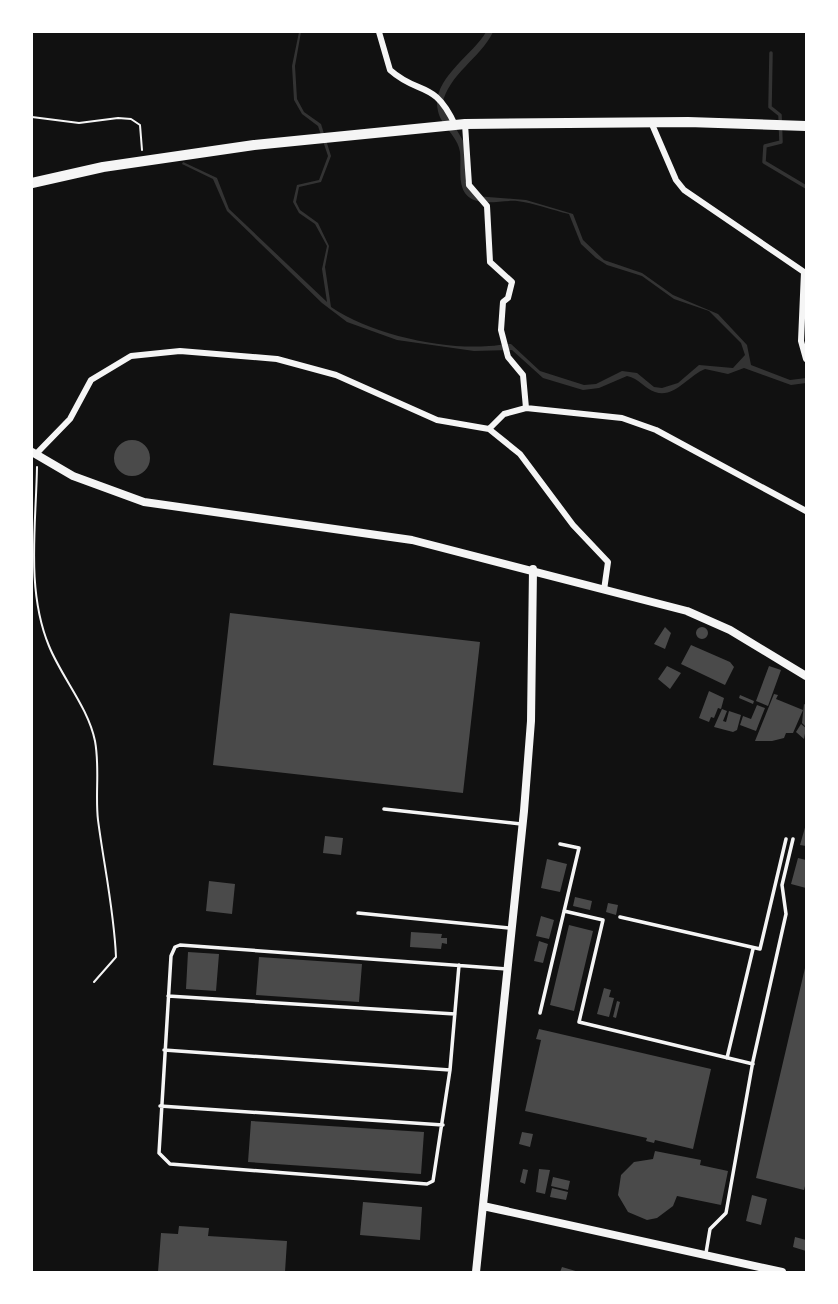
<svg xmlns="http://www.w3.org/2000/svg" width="838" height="1304" viewBox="0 0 838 1304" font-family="Arial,sans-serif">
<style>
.water{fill:#333}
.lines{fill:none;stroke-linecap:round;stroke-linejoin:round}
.stream{stroke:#333;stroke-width:3.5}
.building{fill:#4a4a4a}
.path{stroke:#f5f5f5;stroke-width:2}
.service{stroke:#f5f5f5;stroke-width:3.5}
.minor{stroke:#f5f5f5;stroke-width:6}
.tertiary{stroke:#f5f5f5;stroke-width:8}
.primary{stroke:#f5f5f5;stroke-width:10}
</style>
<rect width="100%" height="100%" fill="#111"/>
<path class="water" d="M 299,32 L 301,32 L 295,66 L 297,99 L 304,112 L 321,124 L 331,156 L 321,182 L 299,187 L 296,202 L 300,210 L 318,223 L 329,246 L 325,267 L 331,307 C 371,334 441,350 489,346 C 496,346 503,344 511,344 L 540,371 L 584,385 L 596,384 L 622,371 L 637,373 L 654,387 L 662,388 L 678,383 L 699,365 L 733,368 L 745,355 L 741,343 L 709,311 L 674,299 L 642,276 L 607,265 L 596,258 L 581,244 L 569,214 C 552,210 534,203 517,201 C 504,200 486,205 474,200 C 455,193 462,167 460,152 C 458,136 441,126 438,111 C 430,80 473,55 486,32 L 493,32 C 480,59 449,73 442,105 L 465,144 L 465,181 L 475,196 L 526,200 L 573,214 L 583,240 L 604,260 L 642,273 L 673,295 L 718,314 L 747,345 L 751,365 L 790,380 L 806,378 L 806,383 L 791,385 L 744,368 L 728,374 L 705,369 C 689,375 674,399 655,392 C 645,389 639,378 627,376 L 599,388 L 583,390 L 543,378 L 512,350 L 474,351 L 397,340 L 347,322 L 322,303 L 227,211 L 213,179 L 182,164 L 183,162 L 217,178 L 229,209 L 327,302 L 322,269 L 327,246 L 315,224 L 299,213 L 293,202 L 297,185 L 319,180 L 328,156 L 318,126 L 302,114 L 294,100 L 292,66 Z"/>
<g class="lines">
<path class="stream" d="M 771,53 L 770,107 L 780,115 L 781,142 L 765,146 L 764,162 L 806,187"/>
</g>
<path class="building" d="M114 458a18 18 0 1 1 36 0a18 18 0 1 1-36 0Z
M 230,613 L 480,642 L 463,793 L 213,765 Z
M 665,627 L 671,633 L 665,649 L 654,644 Z
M696 633a6 6 0 1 1 12 0a6 6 0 1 1-12 0Z
M 691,645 L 730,662 L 734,667 L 725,685 L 681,664 Z
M 667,666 L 681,673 L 670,689 L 658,679 Z
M 769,666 L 781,670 L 768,706 L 756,701 Z
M 709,691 L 724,698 L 721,709 L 718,708 L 714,718 L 711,717 L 709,722 L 699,718 Z
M 774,694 L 778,695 L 776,699 L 803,710 L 793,733 L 786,733 L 784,738 L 772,741 L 755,741 Z
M 740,695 L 754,701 L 753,704 L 739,698 Z
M 804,704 L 806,705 L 806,727 L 802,723 Z
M 757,705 L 765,708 L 756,731 L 740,725 L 743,716 L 751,719 Z
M 722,709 L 727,711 L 723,721 L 726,722 L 729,711 L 741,715 L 737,730 L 733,732 L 714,727 Z
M 801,724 L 806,728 L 804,739 L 796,732 Z
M 806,824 L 806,846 L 800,845 Z
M 325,836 L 343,838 L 341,855 L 323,853 Z
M 798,858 L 806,860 L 806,888 L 791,884 Z
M 547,859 L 567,864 L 560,892 L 541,888 Z
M 209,881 L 235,884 L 232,914 L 206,911 Z
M 575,897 L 592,901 L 590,910 L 573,906 Z
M 608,903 L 618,905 L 616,915 L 606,912 Z
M 541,916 L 554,920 L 549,939 L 536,936 Z
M 569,925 L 593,931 L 574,1011 L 550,1005 Z
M 411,932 L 442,934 L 441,938 L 447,938 L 447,944 L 442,943 L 441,949 L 410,947 Z
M 539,941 L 548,944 L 543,963 L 534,961 Z
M 188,952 L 219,954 L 216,991 L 186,989 Z
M 259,957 L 362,964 L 359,1002 L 256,995 Z
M 805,968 L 806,1182 L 804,1190 L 756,1178 Z
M 604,988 L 611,990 L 609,997 L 614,998 L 609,1017 L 597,1014 Z
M 617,1001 L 620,1002 L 616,1018 L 613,1017 Z
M 539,1029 L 711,1069 L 693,1149 L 655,1140 L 654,1143 L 646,1141 L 647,1138 L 525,1111 L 541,1040 L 536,1039 Z
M 251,1121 L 424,1132 L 421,1174 L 248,1162 Z
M 522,1132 L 533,1134 L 530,1147 L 519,1144 Z
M 655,1151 L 701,1160 L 700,1165 L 728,1171 L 721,1205 L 677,1196 L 673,1206 L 657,1218 L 647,1220 L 628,1212 L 618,1195 L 621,1175 L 634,1162 L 653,1159 Z
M 523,1169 L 528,1170 L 525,1184 L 520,1182 Z
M 539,1169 L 550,1170 L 545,1194 L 536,1192 Z
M 553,1177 L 570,1181 L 568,1190 L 551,1186 Z
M 552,1188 L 568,1192 L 566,1200 L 550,1197 Z
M 752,1195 L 767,1199 L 761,1225 L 746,1221 Z
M 363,1202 L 422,1207 L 420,1240 L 360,1235 Z
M 179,1226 L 209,1228 L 208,1236 L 287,1241 L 285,1272 L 158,1272 L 161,1233 L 178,1234 Z
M 795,1237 L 806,1240 L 806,1251 L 793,1247 Z
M 562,1267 L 579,1272 L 560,1272 Z"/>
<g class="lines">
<path class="path" d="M 32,117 L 79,123 L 118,118 L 131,119 L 140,125 L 142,150
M 37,467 C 36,525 26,591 49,646 C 62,678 88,707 95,741 C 100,768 95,794 98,820 C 104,866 114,910 116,957 L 94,982"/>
<path class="service" d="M 384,809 L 521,824
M 564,911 L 603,920 L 579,1022 L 753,1064
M 358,913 L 509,928
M 620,917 L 760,949 L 786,839
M 459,965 L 450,1070 L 433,1181 L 427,1184 L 170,1164 L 159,1153 L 171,956 L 175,947 L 180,945 L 507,969
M 168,996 L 455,1014
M 540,1013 L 579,848 L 560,844
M 164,1050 L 450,1070
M 727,1058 L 753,949
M 160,1106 L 443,1125
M 706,1253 L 710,1229 L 726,1213 L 753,1061 L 786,914 L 782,885 L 793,839"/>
<path class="minor" d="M 379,32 L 390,70 C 419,96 434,79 455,125
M 651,122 L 676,180 L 684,190 L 804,272 L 801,341 L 806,359
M 465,124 L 469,185 L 487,206 L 490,262 L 512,282 L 508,298 L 503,302 L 501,330 L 508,357 L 523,375 L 526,408
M 489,429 L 504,414 L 526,408 L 622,418 L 656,430 L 806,511
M 36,454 L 70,419 L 91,380 L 131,356 L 180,351 L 277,359 L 336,375 L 437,420 L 489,429 L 520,454 L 573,525 L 608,562 L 604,590"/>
<path class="tertiary" d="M 32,452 L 73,476 L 144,502 L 412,540 L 687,611 L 730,630 L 806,676
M 483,1206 L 782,1272
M 476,1272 L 524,811 L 531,721 L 533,569"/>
<path class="primary" d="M 32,183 L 103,167 L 254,145 L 465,124 L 688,122 L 806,126"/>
</g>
<rect width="838" height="1304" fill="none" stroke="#ffffff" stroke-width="66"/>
</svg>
